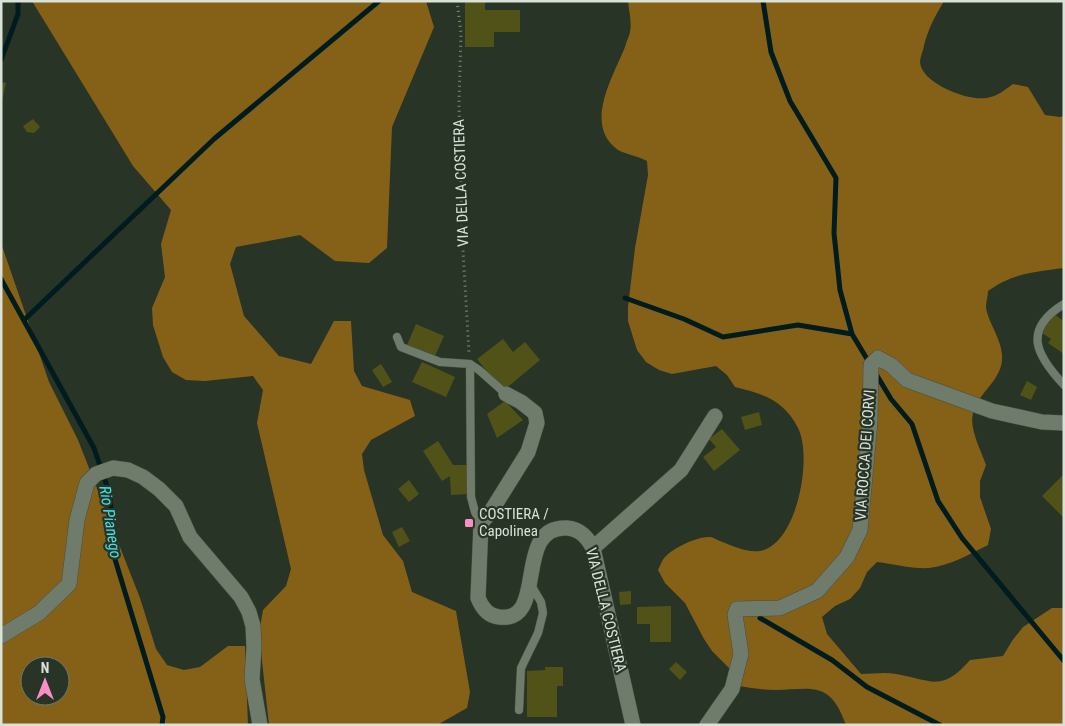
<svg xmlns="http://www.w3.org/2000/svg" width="1065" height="726" viewBox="0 0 1065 726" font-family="'Roboto Condensed',sans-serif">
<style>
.forest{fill:#856118;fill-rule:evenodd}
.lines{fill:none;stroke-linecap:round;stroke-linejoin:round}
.stream{stroke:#001c1e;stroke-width:5}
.building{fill:#515218}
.lane-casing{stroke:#454f43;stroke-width:9}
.street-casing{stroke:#454f43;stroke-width:16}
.path{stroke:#828c81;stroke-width:3;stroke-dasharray:1 4;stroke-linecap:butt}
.lane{stroke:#6f7c6c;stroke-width:8}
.street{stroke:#6f7c6c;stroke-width:15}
.poi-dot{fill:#fa8fc6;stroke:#283426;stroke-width:2}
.labels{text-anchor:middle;stroke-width:4.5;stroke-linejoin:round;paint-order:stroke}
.street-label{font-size:15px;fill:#d9e1d8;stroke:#283426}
.poi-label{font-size:15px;fill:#d9e1d8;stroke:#283426;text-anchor:start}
.water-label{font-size:16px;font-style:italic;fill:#42e0e9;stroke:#283426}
</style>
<rect width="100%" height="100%" fill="#283426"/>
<path class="forest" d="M 32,1 L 426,1 L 434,27 L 392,127 L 387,248 L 369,263 L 335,261 L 300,235 L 236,247 L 230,264 L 244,316 L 279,356 L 311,364 L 334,321 L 351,321 L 354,371 L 362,386 L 410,400 L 415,416 L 371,440 L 362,454 L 364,470 L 383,535 L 403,561 L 412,592 L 456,611 L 470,692 L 467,708 L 437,725 L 269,725 L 262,661 L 260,627 L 263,610 L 286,586 L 291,569 L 257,423 L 263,390 L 253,376 L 205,381 L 186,380 L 172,372 L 163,357 L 153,325 L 152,308 L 165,277 L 161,244 L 171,210 L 133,166 Z
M 628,1 L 944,1 C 933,20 928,29 923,50 C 922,53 920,58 920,62 C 921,83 967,101 986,98 C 996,97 1005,90 1013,84 L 1028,87 L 1045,115 L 1060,117 L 1064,116 L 1064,268 C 1034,272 1013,273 988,291 C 988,296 986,302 986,307 C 987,320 1001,338 1002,355 C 1004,379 979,391 973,413 C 969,429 981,450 986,465 L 980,481 L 980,497 L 991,529 L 988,545 C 970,554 949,566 929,568 C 912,569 894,564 877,562 L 867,572 L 860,588 L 850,599 L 835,606 L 822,617 L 827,634 L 861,674 C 872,674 885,672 896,674 C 932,680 941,693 970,660 L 1003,656 L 1012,641 L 1023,627 L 1052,608 L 1064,608 L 1064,725 L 846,725 C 830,681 814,689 775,690 C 763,690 751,688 739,686 L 732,671 L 712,651 L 704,639 L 685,603 L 665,583 L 658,570 C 660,566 662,560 665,557 C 673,548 698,536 710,537 C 713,537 717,540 720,541 C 733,546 747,553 760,551 C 797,545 813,457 798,428 C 784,400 763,394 735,387 L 727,375 L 716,366 L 672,374 L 659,370 L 646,362 L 637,350 L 628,321 L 628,307 L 635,248 L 648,175 L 647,161 C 640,157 623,153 618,150 C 583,125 613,77 625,47 C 626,42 629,37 630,32 C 632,23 629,11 628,1 Z
M 1,243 L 49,382 L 78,440 L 140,598 L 156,649 L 167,665 L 184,670 L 200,667 L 228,646 L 245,646 L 248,725 L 1,725 ZM 30,666 L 60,666 L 60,696 L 30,696 Z"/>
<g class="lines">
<path class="stream" d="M 763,1 L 771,52 L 790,101 L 836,178 L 834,233 L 840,290 L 852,334 L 870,364
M 1,60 L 18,14 L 18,1
M 1,279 L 94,448 L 110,495 L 114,556 L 163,717 L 162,725
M 625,298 L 684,319 L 723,337 L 798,325 L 852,334
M 24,320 L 214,139 L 379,1
M 876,374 L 891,399 L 912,424 L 938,501 L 962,538 L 1064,661
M 760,618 L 832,660 L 867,687 L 940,725"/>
</g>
<path class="building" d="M 465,1 L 485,1 L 485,10 L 520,10 L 520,32 L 494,32 L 494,47 L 465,47 Z
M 1,82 L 6,83 L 2,101 L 1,101 Z
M 33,119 L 40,127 L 34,133 L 27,132 L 23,126 Z
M 1052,313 L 1064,321 L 1064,354 L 1048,343 L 1051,339 L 1039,331 Z
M 416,324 L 444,336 L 435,356 L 407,345 Z
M 503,339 L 513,352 L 525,342 L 540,360 L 504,390 L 493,377 L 492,378 L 477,359 Z
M 422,362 L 455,377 L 446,397 L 412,382 Z
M 381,364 L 392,382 L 383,387 L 372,370 Z
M 1027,381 L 1037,387 L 1031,400 L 1020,395 Z
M 505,401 L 523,420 L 497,438 L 487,414 Z
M 759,412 L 762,425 L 745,430 L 741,417 Z
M 722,429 L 740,450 L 714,471 L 703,457 L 716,447 L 709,439 Z
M 438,441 L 453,465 L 468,465 L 469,494 L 451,495 L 450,476 L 442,481 L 423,451 Z
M 1064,474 L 1064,518 L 1042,496 Z
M 409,480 L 419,494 L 409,502 L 398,489 Z
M 402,527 L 410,541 L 399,547 L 392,532 Z
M 631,591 L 631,604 L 620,605 L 619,592 Z
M 671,606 L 671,642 L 650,642 L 650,624 L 637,624 L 637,607 Z
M 676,662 L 687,672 L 680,680 L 669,669 Z
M 545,667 L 563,667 L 563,686 L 557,686 L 557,717 L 527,717 L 527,671 L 545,670 Z"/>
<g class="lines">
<defs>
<path id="lane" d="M 1064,304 C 1022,330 1036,355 1064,385
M 397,337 L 401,347 L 440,362 L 470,364 L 479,370 L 506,394
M 470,364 L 471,497 L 475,512 L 481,523
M 519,710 L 521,668 L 538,633 L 543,613 L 541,602 L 531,585"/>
<path id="street" d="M 506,394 L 521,402 L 535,413 L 537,423 L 528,452 L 490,513 L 481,523 L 478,598 C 482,608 488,616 499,617 C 549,624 512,525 567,528 C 580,529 587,537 593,548 L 633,725
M 593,548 L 681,470 L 715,416
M 1,636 L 39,613 L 69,584 L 77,520 L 87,483 L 96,474 L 113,468 L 128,470 L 143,477 L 159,489 L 176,506 L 190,537 L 241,597 L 249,612 L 253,626 L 254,647 L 252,679 L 260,725
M 707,725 L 732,689 L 741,654 L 735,615 L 737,609 L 780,608 L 817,591 L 847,557 L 860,530 L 870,421 L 871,365 L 878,358 L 891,365 L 907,380 L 992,411 L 1042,422 L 1064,423"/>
</defs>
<use href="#lane" class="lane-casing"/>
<use href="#street" class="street-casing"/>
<path class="path" d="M 457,1 L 461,33 L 459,103 L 462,233 L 469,353"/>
<use href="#lane" class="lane"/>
<use href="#street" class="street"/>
</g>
<rect class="poi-dot" x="464" y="518" width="10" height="10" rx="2.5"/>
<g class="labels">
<g class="street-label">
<text transform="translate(461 183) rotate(-92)" y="5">VIA DELLA COSTIERA</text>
<text transform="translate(865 455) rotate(-86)" y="5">VIA ROCCA DEI CORVI</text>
<text transform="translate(606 610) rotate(76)" y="5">VIA DELLA COSTIERA</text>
</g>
<g class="poi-label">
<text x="479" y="519">COSTIERA /<tspan x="479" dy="17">Capolinea</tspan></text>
</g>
<g class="water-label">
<text transform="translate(111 522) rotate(81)" y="6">Rio Pianego</text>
</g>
</g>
<rect width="1065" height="726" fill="none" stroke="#d9e1d8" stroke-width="5"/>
<g transform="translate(45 681)"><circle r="24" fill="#283426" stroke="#6f796d"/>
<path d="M0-4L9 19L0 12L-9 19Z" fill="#fa8fc6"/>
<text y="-8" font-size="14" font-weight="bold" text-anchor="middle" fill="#d9e1d8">N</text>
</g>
</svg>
